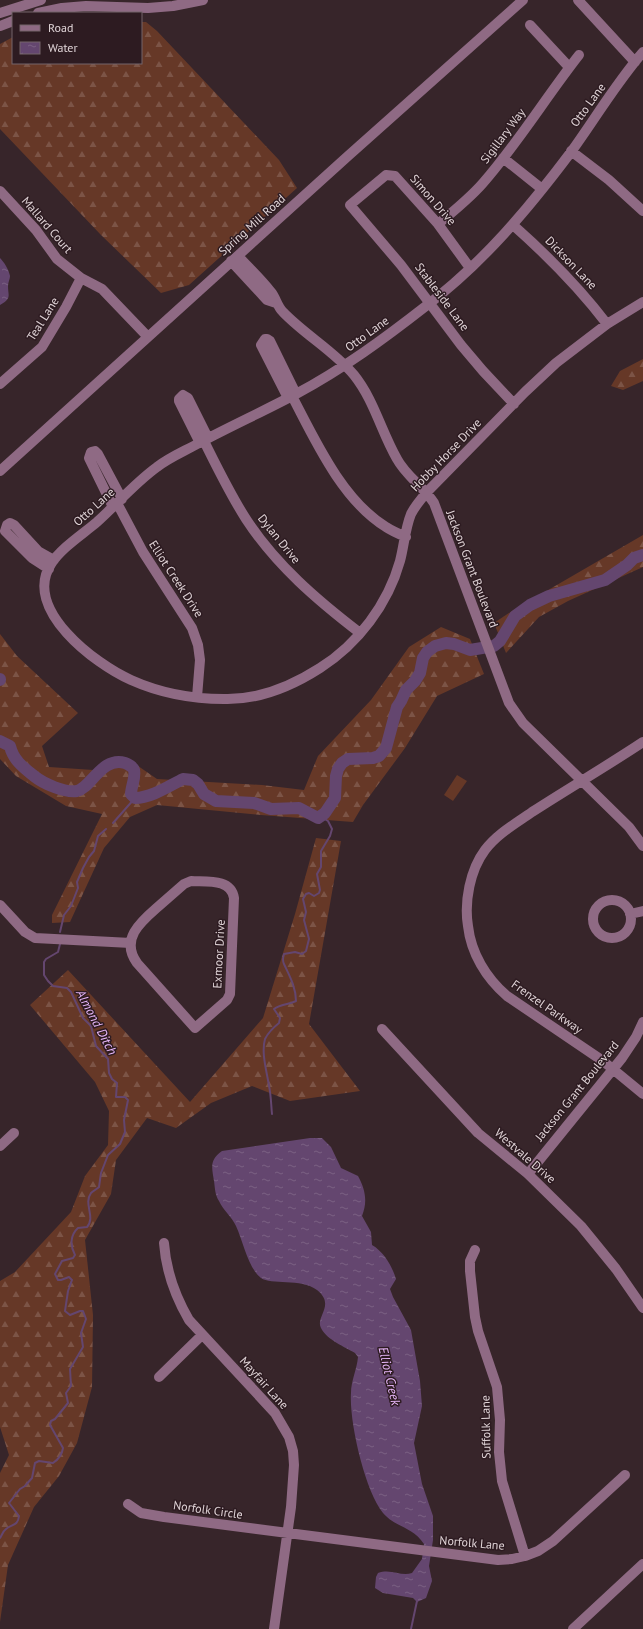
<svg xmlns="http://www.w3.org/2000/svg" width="643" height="1629" viewBox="0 0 643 1629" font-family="'PT Sans',sans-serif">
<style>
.forest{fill:url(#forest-firs)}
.garden{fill:#663827}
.water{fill:url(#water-ripples)}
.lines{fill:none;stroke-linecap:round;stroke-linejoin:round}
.stream{stroke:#64466f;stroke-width:2}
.river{stroke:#64466f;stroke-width:12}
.minor{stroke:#8f6a84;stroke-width:10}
.labels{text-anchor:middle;stroke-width:3;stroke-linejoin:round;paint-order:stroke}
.street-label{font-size:12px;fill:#e0d4d7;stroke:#2d1b21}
.water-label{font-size:13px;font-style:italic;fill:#e8b7fa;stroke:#2d1b21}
</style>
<defs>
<pattern id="forest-firs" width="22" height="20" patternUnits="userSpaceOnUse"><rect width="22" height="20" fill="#663827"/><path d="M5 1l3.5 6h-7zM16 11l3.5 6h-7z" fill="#7c5446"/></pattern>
<pattern id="water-ripples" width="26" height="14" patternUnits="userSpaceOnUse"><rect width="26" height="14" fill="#64466f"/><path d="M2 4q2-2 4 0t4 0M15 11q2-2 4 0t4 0" fill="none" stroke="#7a6083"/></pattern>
</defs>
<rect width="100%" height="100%" fill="#37252a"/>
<path class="forest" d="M 141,22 L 146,22 L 157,31 L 279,160 L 297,188 L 189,285 L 161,293 L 101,235 L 0,129 L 0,44 L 13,37 L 13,63 L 141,63 Z
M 643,359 L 643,381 L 623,390 L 611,386 L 620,371 Z
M 643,535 L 643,567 L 568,601 L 539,617 L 506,653 L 494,623 L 512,611 Z
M 441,627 L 470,639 L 484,674 L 437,696 L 405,748 L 363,805 L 353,822 L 261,815 L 157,805 L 130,817 L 104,848 L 70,922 L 52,923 L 52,915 L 102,814 L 66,806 L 16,776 L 0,759 L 0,634 L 17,656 L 78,713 L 42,746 L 49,767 L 93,770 L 125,757 L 157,779 L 262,785 L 304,790 L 318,756 L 371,700 L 409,647 Z
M 316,838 L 341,841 L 309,1024 L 360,1091 L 290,1101 L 252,1086 L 211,1103 L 176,1128 L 147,1118 L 116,1160 L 111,1194 L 85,1240 L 93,1315 L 92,1387 L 77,1443 L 59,1476 L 34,1507 L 8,1565 L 0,1622 L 0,1473 L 9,1455 L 0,1427 L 0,1281 L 15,1272 L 71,1212 L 85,1176 L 108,1145 L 109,1111 L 95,1082 L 30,1005 L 68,970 L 190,1102 L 263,1018 L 295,914 Z"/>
<path class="garden" d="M 457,775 L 467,781 L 453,801 L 444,795 Z"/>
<path class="water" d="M 0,258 C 4,262 9,270 10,276 C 10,279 8,282 8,286 C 8,296 12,298 0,305 Z
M 310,1138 L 322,1138 L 331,1147 L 341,1168 L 358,1176 C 365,1189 368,1201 362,1216 L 371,1232 L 372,1245 C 384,1252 392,1266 396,1279 L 390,1289 L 393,1297 L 411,1330 L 420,1381 L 422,1406 L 414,1443 L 422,1484 L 433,1516 L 433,1540 L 429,1566 L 432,1581 L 426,1598 L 417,1602 L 413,1598 L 383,1593 L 375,1588 L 376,1577 L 378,1573 C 391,1568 401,1577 412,1573 L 422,1559 L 424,1544 C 412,1526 396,1528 383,1513 C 365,1491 349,1422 351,1393 C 351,1381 357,1369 358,1357 L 355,1353 C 345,1347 327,1340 321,1328 C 315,1317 336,1305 317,1290 C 301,1278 271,1285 261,1278 C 248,1268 243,1241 236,1226 C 232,1217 223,1210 219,1201 C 215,1195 215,1188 214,1181 C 212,1168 209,1160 222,1151 Z"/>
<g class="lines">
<path class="stream" d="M 113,823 L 135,798
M 60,932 L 64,915 L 71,906 L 78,888 L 77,882 L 83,868 L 89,857 L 94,851 L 98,836 L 106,829
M 272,1114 C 271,1104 271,1095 269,1086 C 267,1072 261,1053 265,1039 C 268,1033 274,1027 279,1023 L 280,1018 L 274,1009 C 281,1004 288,1005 296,1001 C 296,987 289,975 284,964 C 282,960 283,958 284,954 L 295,952 L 302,954 L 306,951 L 309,939 L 304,920 L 306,912 L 303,899 L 306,894 L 309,893 L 314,896 L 319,893 L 320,890 L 317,874 L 321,867 L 321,851 L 330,836 L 332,829 L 328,821 L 321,817
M 0,1538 C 2,1535 3,1531 6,1529 C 12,1524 18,1526 19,1516 L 9,1503 L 20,1489 L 25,1486 L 32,1478 L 35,1463 L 39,1461 L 53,1463 C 59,1459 62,1455 63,1448 L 50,1425 L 51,1421 L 55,1419 L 68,1403 L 66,1393 L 71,1386 L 70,1369 L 83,1347 L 81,1333 L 86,1319 L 83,1311 L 80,1311 L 70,1315 L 65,1311 L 68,1291 L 72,1280 L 69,1277 L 61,1280 L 58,1280 L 55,1274 L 62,1261 L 73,1258 L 75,1255 C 70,1246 70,1235 78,1228 L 87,1227 C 96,1217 83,1204 91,1193 C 93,1191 97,1189 99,1187 L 101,1173 L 108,1155 L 120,1144 L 125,1132 L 124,1120 L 128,1100 L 125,1097 L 116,1097 L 117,1083 L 112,1079 L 109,1073 L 108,1059 L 96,1046 L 91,1026 L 83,1018 L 71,992 L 67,988 L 53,986 L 48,981 L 44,975 L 44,962 L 46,959 L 58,952 L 60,944
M 411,1629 L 417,1601"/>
<path class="river" d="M 0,679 L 0,680
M 0,741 L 10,746 C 13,760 24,768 34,776 C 44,784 65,793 77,791 C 91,788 102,756 125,763 C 128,764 133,767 134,770 C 136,777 131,787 131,794 L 135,798 C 151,798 169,786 183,779 L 193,780 L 198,784 L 204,794 L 216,801 L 254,803 L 271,809 L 299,808 L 318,818 L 325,813 L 335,798 L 336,776 L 338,769 L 342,763 L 348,759 L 373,758 L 379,756 L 386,748 L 397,707 L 401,701 L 406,690 L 415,681 L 420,673 L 423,658 L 427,652 L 435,646 L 446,643 L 454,644 L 470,650 L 494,646 L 500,641 L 515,616 L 530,605 L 549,596 L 605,580 L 627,565 L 634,558 L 643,555"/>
<path class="minor" d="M 578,0 L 635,62
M 0,13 L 41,0
M 38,13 L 62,8 L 86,6 L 148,8 L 173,6 L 203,0
M 530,25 L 569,67
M 0,26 L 13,21
M 643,52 C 616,83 595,119 571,152 C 529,208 483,263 426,306 C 385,338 343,369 296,394 C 264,411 231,426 199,443 C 185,451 170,457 157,467 C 135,483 117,504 97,522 C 83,534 61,548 51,564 C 22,609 95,664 131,680 C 160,693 192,699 224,699 C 258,700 292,686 320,668 C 358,644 388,604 400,561 C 404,546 405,529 411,514 C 415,506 421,499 427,492 L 525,392 L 556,363 L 607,324 L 643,302
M 571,151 L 609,180 L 643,211
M 503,158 L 542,189
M 0,191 L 36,230 L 57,259 L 81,278 L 102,289 L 148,337
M 438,224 C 454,211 470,198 483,183 C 518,143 546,97 579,55
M 513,225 C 548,256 578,286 607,324
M 238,256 C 249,268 261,279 271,292 C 276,298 277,306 283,312 C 305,335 334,351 354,375 C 374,400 381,431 397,459 C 406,476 424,487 434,503 L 509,703 L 523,723 L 629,827 L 643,846
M 231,261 L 267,300 L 276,303
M 470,268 L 438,224 L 395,176 L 386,175 L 350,205 L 401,265 L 461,345 L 483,371 L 514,404
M 0,384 L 42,347 L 66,307 L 81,278
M 292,396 C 315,440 342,500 386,527 C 392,531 399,534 406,537
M 288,398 L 261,345 L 265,339 L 267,339 L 270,341 L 296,394
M 204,441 C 217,467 230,494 246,519 C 276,565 317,600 360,633
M 200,443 L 179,401 L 179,399 L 183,395 L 188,398 L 208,438
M 0,471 L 348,156 L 523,0
M 117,503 L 143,552 L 192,628 L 198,645 L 200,660 L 197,697
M 113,507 L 89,458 L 91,452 L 95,451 L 98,454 L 122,499
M 49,569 L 32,558 L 5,531 L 7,525 L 10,523 L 14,525 L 38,551 L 54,560
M 643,742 C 607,766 569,788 532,812 C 515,824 497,834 485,850 C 470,870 464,902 468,926 C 471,953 486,978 507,996 L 603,1061 L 643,1094
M 191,881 C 206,882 231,878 234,898 L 230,994 L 227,1000 L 195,1028 L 137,963 C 119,938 143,920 160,905 C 168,898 176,891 184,884 Z
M593 919a19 19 0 1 1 38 0a19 19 0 1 1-38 0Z
M 0,905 L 25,932 L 35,938 L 131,943
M 630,914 L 643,911
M 382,1029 L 478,1133 L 528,1174 L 581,1226 L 616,1269 L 643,1308
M 0,1146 L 14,1133
M 528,1174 L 622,1058 L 636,1037 L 643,1022
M 164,1243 C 166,1271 175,1296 189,1320 L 275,1413 L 289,1437 L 293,1451 L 294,1465 L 291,1507 L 274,1629
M 475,1250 L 470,1261 L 470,1271 L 475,1317 L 478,1331 L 497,1387 L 500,1420 L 499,1452 L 502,1481 L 525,1556
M 159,1377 L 202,1335
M 128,1504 L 141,1513 L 164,1517 L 498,1560 L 512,1559 L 525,1556 L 538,1551 L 553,1541 L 625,1475
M 573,1629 L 643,1564"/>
</g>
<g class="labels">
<g class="street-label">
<text transform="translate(588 105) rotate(-54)" y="4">Otto Lane</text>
<text transform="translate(503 136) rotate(-53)" y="4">Sigillary Way</text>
<text transform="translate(433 200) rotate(49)" y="4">Simon Drive</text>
<text transform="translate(47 225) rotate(49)" y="4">Mallard Court</text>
<text transform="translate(252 225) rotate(-42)" y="4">Spring Mill Road</text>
<text transform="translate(571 263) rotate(46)" y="4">Dickson Lane</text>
<text transform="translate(442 297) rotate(53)" y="4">Stableside Lane</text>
<text transform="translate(43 319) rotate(-58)" y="4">Teal Lane</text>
<text transform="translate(367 334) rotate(-36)" y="4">Otto Lane</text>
<text transform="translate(446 455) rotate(-46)" y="4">Hobby Horse Drive</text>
<text transform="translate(94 507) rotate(-42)" y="4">Otto Lane</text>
<text transform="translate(279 539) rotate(51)" y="4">Dylan Drive</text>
<text transform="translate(472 569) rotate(69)" y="4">Jackson Grant Boulevard</text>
<text transform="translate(176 579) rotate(57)" y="4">Elliot Creek Drive</text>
<text transform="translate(219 954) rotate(-87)" y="4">Exmoor Drive</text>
<text transform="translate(547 1007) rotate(35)" y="4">Frenzel Parkway</text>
<text transform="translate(577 1091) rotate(-51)" y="4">Jackson Grant Boulevard</text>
<text transform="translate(525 1156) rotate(41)" y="4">Westvale Drive</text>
<text transform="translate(264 1383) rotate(48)" y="4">Mayfair Lane</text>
<text transform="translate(486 1427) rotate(-91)" y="4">Suffolk Lane</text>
<text transform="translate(208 1510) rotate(8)" y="4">Norfolk Circle</text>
<text transform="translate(472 1543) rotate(5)" y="4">Norfolk Lane</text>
</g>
<g class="water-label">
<text transform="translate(97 1022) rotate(62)" y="5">Almond Ditch</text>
<text transform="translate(390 1376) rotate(77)" y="5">Elliot Creek</text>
</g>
</g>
<rect x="12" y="12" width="130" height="52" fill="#2d1b21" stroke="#75656a"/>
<rect x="20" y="25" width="20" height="6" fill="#8f6a84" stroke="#75656a"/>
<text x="48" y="32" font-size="12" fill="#e0d4d7">Road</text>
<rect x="20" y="42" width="20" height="12" fill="url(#water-ripples)" stroke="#75656a"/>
<text x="48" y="52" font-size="12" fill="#e0d4d7">Water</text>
</svg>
